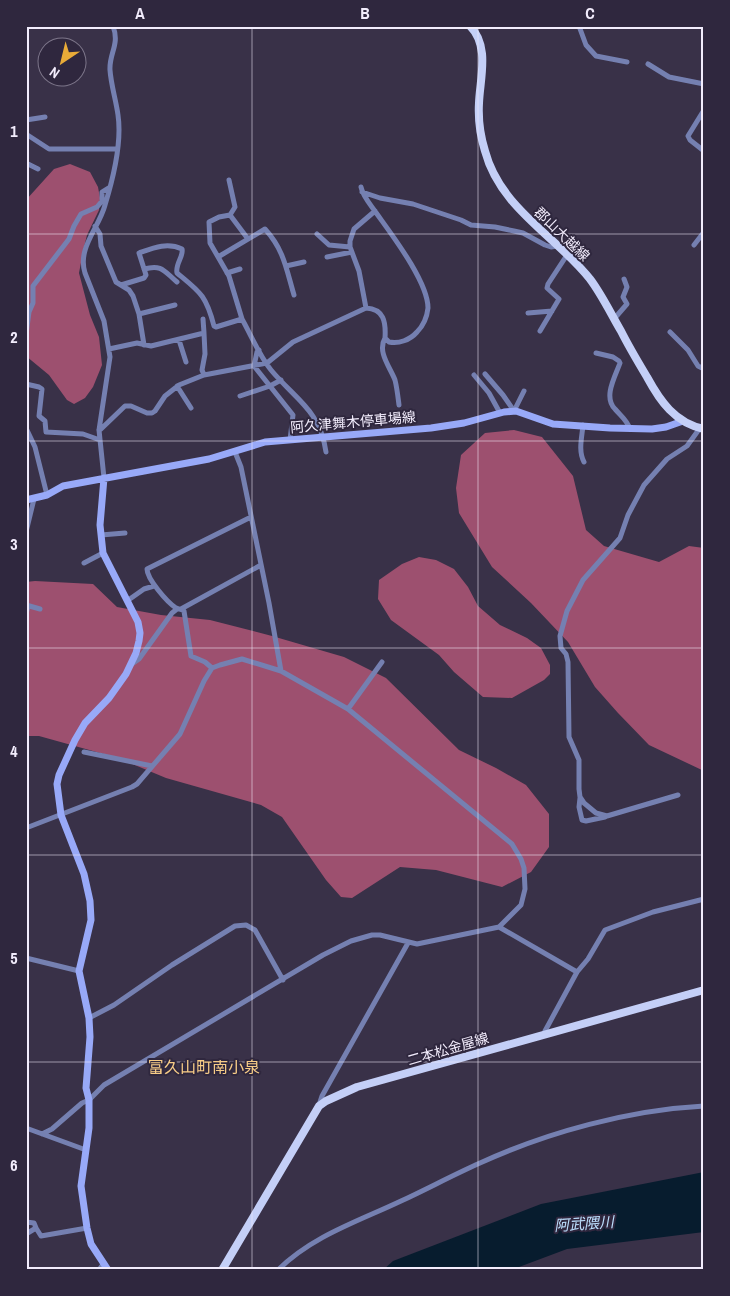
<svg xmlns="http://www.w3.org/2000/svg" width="730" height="1296" viewBox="0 0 730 1296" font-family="'Archivo Narrow','Noto Sans JP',sans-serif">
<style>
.forest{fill:#9d506f}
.water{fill:#071c2e}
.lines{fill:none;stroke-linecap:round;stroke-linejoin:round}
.street{stroke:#7580b1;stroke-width:5}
.secondary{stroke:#98a9f8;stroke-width:7}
.primary{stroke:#c4cff7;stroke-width:8}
.grid{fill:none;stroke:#f2ecfc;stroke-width:1;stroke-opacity:0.55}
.labels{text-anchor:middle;stroke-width:4;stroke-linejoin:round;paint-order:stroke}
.street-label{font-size:14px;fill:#f2ecfc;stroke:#2f273e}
.water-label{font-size:15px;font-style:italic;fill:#bee0ff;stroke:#2f273e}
.quarter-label{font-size:16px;fill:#f7cc87;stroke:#2f273e}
.neatline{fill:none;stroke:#f2ecfc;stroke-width:2}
.grid-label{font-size:16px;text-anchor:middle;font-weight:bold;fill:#f2ecfc}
</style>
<rect width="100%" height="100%" fill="#393148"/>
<path class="forest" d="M 70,164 L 90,172 L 98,187 L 100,198 L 99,210 L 87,235 L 84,247 L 79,273 L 90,315 L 99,337 L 102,365 L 93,387 L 85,398 L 74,404 L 67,400 L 49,375 L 26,356 L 26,200 L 54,169 Z
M 514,430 L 542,437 L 573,476 L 586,530 L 604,546 L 659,562 L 689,546 L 704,548 L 704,771 L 649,745 L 618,713 L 595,687 L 568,642 L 531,603 L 492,567 L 459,513 L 456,488 L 461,455 L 485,433 Z
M 419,557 L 436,560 L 454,569 L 468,587 L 478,606 L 500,625 L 527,638 L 541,648 L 550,665 L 550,674 L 544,680 L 512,698 L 483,697 L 454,672 L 439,655 L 391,620 L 378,599 L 379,580 L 402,564 Z
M 35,581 L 93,584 L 117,607 L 161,615 L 210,620 L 272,636 L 344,657 L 386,678 L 459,750 L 496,768 L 526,785 L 549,814 L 549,847 L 531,872 L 502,887 L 436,870 L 400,867 L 352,898 L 341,897 L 326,880 L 282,817 L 261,805 L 166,778 L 118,758 L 39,736 L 26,736 L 26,582 Z"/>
<path class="water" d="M 704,1172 L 704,1232 L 567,1249 L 511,1270 L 383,1270 L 393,1261 L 541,1204 Z"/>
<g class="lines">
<path class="street" d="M 579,26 L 586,45 L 596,56 L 627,62
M 648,64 L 669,77 L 704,84
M 704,110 L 688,136 L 690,140 L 704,151
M 26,120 L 45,117
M 26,134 L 49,149 L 117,149
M 26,163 L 38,169
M 229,180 L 235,207 L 230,215
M 362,192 L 380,198 L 413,204 L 461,220 L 471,225 L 495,227 L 514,231 L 523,233 L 545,245 L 551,247 L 557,246
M 95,226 L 100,234 L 101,246 L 116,282 L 129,290 L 133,296 L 139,314 L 144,345
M 317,234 L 329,245 L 350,247
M 694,245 L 704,232
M 218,257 L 265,229 C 284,250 286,268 294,295
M 327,257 L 352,252
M 286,266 L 304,262
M 144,269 C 162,264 164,271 177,282
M 227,273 L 240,269
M 121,285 L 144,278 L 146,275 L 139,253 C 153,248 167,242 182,249 C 184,256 175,264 177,273 C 200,292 206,295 214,326 L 216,327 L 242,319 C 251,335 259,355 271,370 C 296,400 320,410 326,452
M 366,308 L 359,271 L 350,247 L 350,241 L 354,229 L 375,211
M 528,313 L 552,311
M 139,314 L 175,305
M 242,319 L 229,276 L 210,243 L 209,222 L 219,217 L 230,215 L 248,239
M 614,319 L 627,304 L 623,297 L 627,287 L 624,279
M 540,331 L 559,299 L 547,288 L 548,284 L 567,255
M 670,332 L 688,350 L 698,366 L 704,369
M 204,333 L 205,354 L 202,370 L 204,375
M 26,335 L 29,312 L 33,303 L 33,286 L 69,239 L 74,226 L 81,214 L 97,207 L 102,201 L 102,192 L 110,187
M 385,338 C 377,352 390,367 395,380 C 397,388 398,397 399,405
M 179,340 L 186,362
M 109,349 L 137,343 L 151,346 L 204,333 L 203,319
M 259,350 L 257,352 L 254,366 L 293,415 L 290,440
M 596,353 L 613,357 L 619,361 L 620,363 C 615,377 603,397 615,409 C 621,416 627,420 630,429
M 485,374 L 503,395 L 514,411
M 474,375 L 489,393 L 500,413
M 26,384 L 39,387 L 42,389 L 39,416 L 45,421 L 46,432 L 83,434 L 100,440
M 177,386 L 191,408
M 240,396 L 270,386 L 281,380
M 514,411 L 524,391
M 583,425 C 582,437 578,451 584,462
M 26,428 L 35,447 L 47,495
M 99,430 L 101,429 L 125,406 L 131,406 L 147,413 L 152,413 L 155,411 L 165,396 L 179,385 L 204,375 L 267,363 L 293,342 L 366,308 C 384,309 386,322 385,338 L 389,342 C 399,344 410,340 417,332 C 423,326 427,317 428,308 C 428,282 392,235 377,214 C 371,205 363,197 361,187
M 235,452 L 241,467 L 269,603 L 281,671
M 104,478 L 99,430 L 110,357 L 104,321 L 85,273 C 77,248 99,228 105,205 C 113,179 122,142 118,115 C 116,100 111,85 110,70 C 109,53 120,45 113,26
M 26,532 L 34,499
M 101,535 L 125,533
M 84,563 L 103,553
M 127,601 L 144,589 L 154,586
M 26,605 L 40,609
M 181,609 L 261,565
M 26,614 L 28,606
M 132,664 L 139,659 L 172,613 L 177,609
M 212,668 L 205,662 L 191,656 L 184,611 C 181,609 178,609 176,608 C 167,602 147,579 147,569 L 251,517
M 348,709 L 382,662
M 84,752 L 152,766
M 678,795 L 607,816 L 596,813 L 584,803 L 580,797 L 579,789 L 579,760 L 569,737 L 568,662 L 566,654 L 561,648 L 560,636 L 567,611 L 583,580 L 620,538 L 628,515 L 644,485 L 667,459 L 687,446 L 700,428
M 580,798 L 579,807 L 582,820 L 586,821 L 605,817
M 26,828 L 132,787 L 137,784 L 180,734 L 204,681 L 212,668 L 220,665 L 242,659 L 281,671 L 348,709 L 512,844 L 521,859 L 524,868 L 525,889 L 521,905 L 499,927 L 417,944 L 380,935 L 372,935 L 351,941 L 323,955 L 104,1085 L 89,1100 L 82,1103 L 52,1129 L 42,1134
M 499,927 L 577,972
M 26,958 L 79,971
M 89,1018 L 114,1005 L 172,965 L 235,926 L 246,925 L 255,930 L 283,980
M 545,1035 L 545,1031 L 577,972 L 588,959 L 605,930 L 653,912 L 704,899
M 319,1105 L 322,1096 L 408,943
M 26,1128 L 86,1150
M 26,1222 L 34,1223 L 36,1228
M 26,1234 L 36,1228 L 41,1236 L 87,1228
M 99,1270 L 104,1263
M 278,1270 C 312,1236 359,1221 401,1201 C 427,1189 453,1175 480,1163 C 548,1132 629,1110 704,1106"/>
<path class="secondary" d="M 104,478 L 100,525 L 103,553 L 138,622 L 140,633 L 139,641 L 136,653 L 126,674 L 109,698 L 85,723 L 75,740 L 59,775 L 57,784 L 61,815 L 84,874 L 90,901 L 91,920 L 79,971 L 89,1018 L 90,1037 L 86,1088 L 89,1100 L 89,1128 L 81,1186 L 87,1228 L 91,1244 L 108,1270
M 26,500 L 47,495 L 63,486 L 209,459 L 265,442 L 431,428 L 464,423 L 504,412 L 516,411 L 553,424 L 610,428 L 652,429 L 666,427 L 683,421"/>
<path class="primary" d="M 470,26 C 490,46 480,78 479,103 C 478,120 480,135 485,151 C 500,208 556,236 590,279 C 602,295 611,314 621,331 C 629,347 638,362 647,377 C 660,401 675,423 704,429
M 222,1270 L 319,1106 L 326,1101 L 357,1087 L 704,990"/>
</g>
<path class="grid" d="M 252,26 L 252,1270M 478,26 L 478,1270M 26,234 L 704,234M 26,441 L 704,441M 26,648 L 704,648M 26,855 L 704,855M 26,1062 L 704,1062"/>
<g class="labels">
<g class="street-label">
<text transform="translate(562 234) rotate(44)" y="5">郡山大越線</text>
<text transform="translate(353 422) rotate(-5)" y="5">阿久津舞木停車場線</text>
<text transform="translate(448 1049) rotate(-16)" y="5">二本松金屋線</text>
</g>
<g class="water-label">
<text transform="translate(584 1224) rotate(-4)" y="5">阿武隈川</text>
</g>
<g class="quarter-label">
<text x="204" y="1073">富久山町南小泉</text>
</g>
</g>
<rect width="730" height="1296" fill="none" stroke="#2f273e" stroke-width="55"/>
<g transform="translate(62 62) rotate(215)"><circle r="24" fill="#2f273e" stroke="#7d768a"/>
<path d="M0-4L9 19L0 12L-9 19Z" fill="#e9ab38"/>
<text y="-8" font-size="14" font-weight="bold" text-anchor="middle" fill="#f2ecfc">N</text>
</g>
<rect x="28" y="28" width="674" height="1240" class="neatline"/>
<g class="grid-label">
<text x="140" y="19">A</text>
<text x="365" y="19">B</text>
<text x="590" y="19">C</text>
<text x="14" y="137">1</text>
<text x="14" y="343">2</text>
<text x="14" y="550">3</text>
<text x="14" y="757">4</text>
<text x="14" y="964">5</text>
<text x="14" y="1171">6</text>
</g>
</svg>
